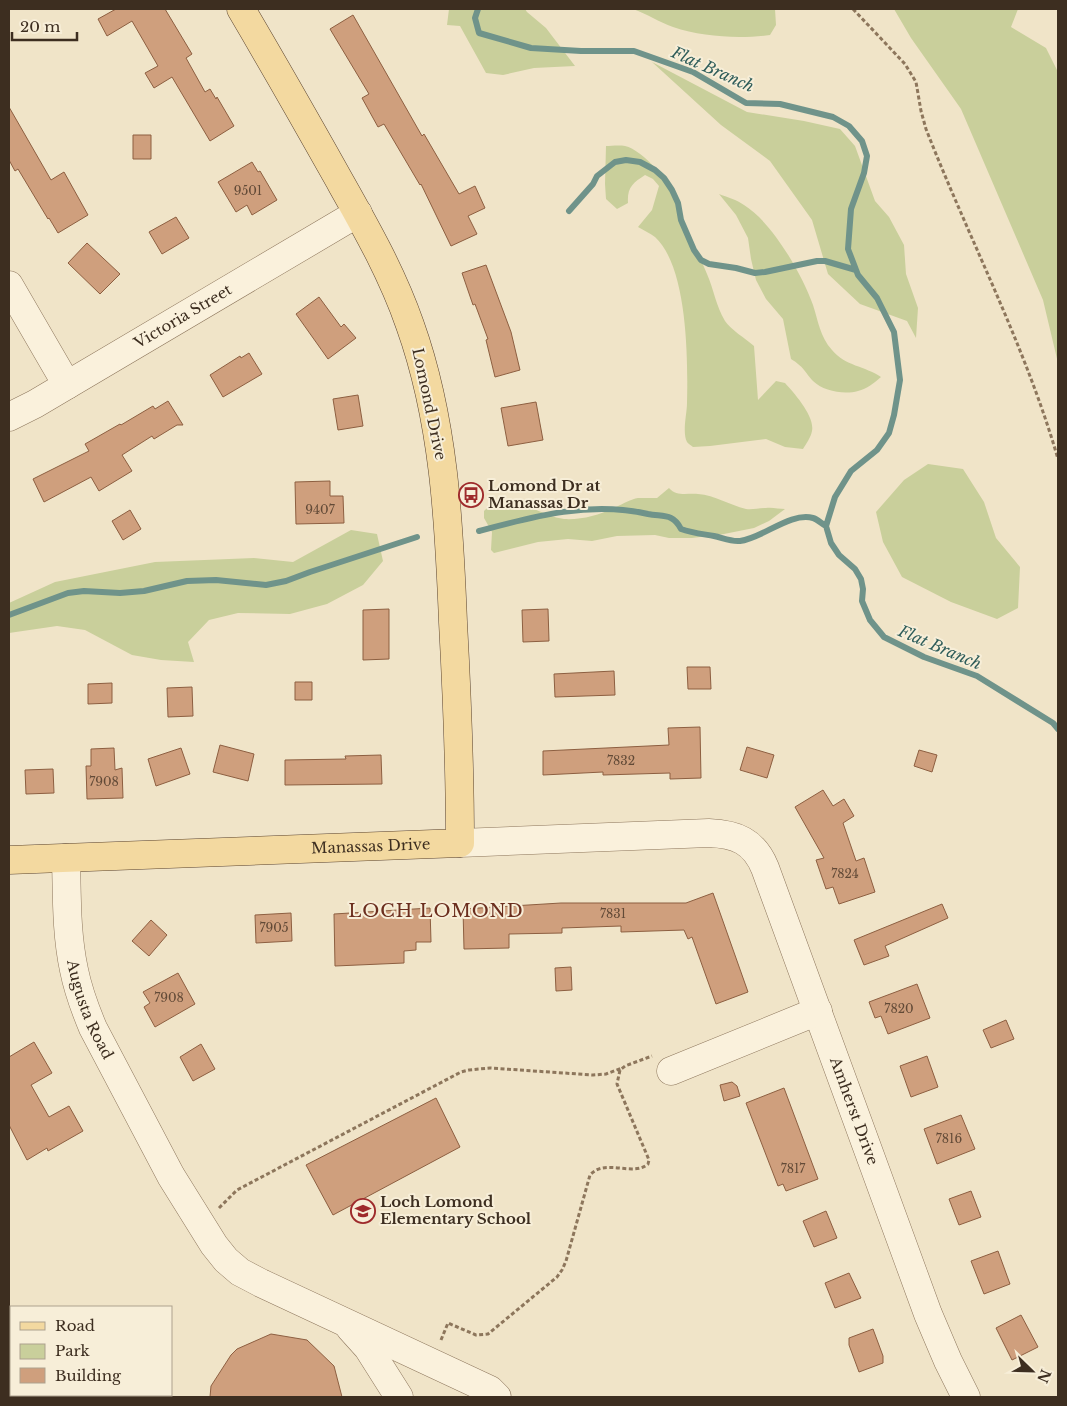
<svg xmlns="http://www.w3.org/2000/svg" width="1067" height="1406" viewBox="0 0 1067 1406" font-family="'Libre Baskerville',serif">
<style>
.green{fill:#c9cf9b}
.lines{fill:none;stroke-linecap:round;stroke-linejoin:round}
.stream{stroke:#6f938a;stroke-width:6}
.building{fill:#cf9f7d;stroke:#8d5f41}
.minor-casing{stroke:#8d765c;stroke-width:29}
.major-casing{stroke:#5b4430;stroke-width:29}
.path{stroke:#8d765c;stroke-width:3;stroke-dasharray:4 2.5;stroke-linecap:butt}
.minor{stroke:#faf1dc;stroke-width:28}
.major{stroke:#f3d9a0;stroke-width:28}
.labels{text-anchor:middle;stroke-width:4;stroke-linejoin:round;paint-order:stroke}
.number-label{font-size:12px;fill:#624a37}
.street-label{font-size:15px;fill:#3d2e20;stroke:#f7eed8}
.poi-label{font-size:15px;font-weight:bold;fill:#3d2e20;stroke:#f7eed8;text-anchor:start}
.water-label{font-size:16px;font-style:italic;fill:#2f5d5a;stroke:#f7eed8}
.quarter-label{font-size:18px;letter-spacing:1px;fill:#6b2e1e;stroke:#f7eed8}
</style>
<rect width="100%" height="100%" fill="#f0e4c8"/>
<path class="green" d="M 449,9 L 525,9 L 527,12 L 546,28 L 575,66 L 534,68 L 503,75 L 486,73 L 460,26 L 447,25 Z
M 633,9 L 775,9 L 776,25 L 770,35 C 739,39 703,37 673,27 C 659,22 647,14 633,9 Z
M 894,9 L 1018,9 L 1011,27 L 1046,48 L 1058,72 L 1058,363 L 1043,300 L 961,109 L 911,38 Z
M 652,62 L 747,112 L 804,121 L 840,129 L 855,146 L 875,201 L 889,217 L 904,245 L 906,274 L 918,308 L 916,338 L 907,321 L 860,304 L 828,274 L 812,220 L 770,161 L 721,125 Z
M 606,146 C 611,146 619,145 625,146 C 643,150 673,185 678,203 C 680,210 680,216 682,222 C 689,240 700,256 707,274 C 714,290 716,306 725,321 C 730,329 746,339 754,346 L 758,400 L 776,381 L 785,383 C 794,393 815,416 812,431 C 811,437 806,444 803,449 L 785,447 L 766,439 L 710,446 L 693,447 C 691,445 688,444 687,442 C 682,432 687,414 687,403 C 688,361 688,267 655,237 C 650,233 643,230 638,227 L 652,210 L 659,186 L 653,179 L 645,175 C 633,183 627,187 628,203 L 617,209 L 606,199 L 605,184 Z
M 719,194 C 727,197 737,200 744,205 C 772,222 802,274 813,305 C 818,320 820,337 832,350 C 845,366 865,366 881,377 C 874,383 867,389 858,391 C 844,395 823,391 813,381 C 804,371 804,367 791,359 L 783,319 L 766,299 L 756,280 L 751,259 L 748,238 L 736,215 Z
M 928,464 L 963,469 L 984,502 L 996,538 L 1020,567 L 1018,608 L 997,619 L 951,602 L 902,577 L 883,542 L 876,512 L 904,480 Z
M 669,488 C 677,497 687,493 698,494 C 715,495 729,505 746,509 C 752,510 759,508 766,508 C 772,507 779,509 785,509 L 769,521 L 754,528 L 724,534 L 692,538 L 669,538 L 655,535 L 617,536 L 592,541 L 568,539 L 538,542 L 494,553 L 491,550 L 492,532 L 484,518 L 484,511 C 506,487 539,516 564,519 C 582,520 600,515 616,507 C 623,504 631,499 638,498 C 644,498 651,498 657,498 Z
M 351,530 L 377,534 L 383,561 L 363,585 L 327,604 L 290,614 L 238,613 L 209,620 L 188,642 L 194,662 L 161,660 L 132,655 L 85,630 L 57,626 L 9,633 L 9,603 L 55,582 L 155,562 L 254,558 L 293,562 Z"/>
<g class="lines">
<path class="stream" d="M 478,9 L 475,18 L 479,33 L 531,48 L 581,51 L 634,51 L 693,72 L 746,103 L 780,104 L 833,117 L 849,126 L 862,141 L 867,156 L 864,173 L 851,209 L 848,249 L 858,275 L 877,298 L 894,332 L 900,380 L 894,415 L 889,433 L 877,450 L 851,471 L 835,497 L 826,526 L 831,543 L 839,555 L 855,569 L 861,579 L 863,589 L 862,601 L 870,620 L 884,637 L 924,657 L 977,676 L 1053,723 L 1058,729
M 569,211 L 593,184 L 597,176 L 615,162 L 626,160 L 640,162 L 655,170 L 664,178 L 672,190 L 678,203 L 681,220 L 694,250 L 701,260 L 709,264 L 736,268 L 755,273 L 765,272 L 817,261 L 825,261 L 856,270
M 479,531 C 535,516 590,501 648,514 C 663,517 673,513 681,529 C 692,533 703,534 714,536 C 723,538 731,542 740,541 C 763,538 790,512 813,518 C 817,519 822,524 826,526
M 9,615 L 68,593 L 84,591 L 120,593 L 144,591 L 187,581 L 216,580 L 266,585 L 286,581 L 310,572 L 417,537"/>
</g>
<path class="building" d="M 116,9 L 165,9 L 192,54 L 186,58 L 205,92 L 210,89 L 216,99 L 217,97 L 234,126 L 210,141 L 172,77 L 154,88 L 145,73 L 158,66 L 132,21 L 107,36 L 98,19 Z
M 353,15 L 422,136 L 424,134 L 459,194 L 475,186 L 485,208 L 468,216 L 477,234 L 451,246 L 421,184 L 420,185 L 384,124 L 378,127 L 362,98 L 369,94 L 330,29 Z
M 9,107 L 51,180 L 64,172 L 88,215 L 58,233 L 49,218 L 48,219 L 18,169 L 15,171 L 9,160 Z
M 133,135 L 151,135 L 151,159 L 133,159 Z
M 252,162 L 258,172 L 260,171 L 277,200 L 252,215 L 247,205 L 236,212 L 218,182 Z
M 176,217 L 189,238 L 162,254 L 149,232 Z
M 87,243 L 120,274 L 100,294 L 68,263 Z
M 486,265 L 511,332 L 520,370 L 495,377 L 486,340 L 488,339 L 475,304 L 473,305 L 462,273 Z
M 319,297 L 341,327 L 344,324 L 356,338 L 328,359 L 296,314 Z
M 249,353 L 262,374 L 223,397 L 210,375 L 240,356 L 241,358 Z
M 358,395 L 363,426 L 338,430 L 333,399 Z
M 168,401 L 183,425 L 177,425 L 154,439 L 152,436 L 122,455 L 132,471 L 99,491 L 91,477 L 44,502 L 33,479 L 89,451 L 85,444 L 120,424 L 121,425 L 153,406 L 155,409 Z
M 536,402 L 543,440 L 508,446 L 501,408 Z
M 330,481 L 330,496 L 343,496 L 344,523 L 296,524 L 295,482 Z
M 130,510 L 141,529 L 123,540 L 112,521 Z
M 389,609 L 389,659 L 363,660 L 363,610 Z
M 548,609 L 549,641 L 523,642 L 522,610 Z
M 687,667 L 710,667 L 711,689 L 688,689 Z
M 614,671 L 615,695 L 555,697 L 554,674 Z
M 295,682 L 312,682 L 312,700 L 295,700 Z
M 112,683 L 112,703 L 88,704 L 88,684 Z
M 192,687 L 193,716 L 168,717 L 167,688 Z
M 700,727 L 701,778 L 670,779 L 670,773 L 603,775 L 603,772 L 543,775 L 543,751 L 669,745 L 668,728 Z
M 220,745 L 254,754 L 248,781 L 213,772 Z
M 747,747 L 774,755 L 767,778 L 740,770 Z
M 114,748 L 115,770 L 122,768 L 123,798 L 87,799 L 86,766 L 91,766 L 91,749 Z
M 181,748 L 190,774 L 156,786 L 148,759 Z
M 919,750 L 937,755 L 932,772 L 914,766 Z
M 381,755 L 382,784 L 285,785 L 285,760 L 346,759 L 345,756 Z
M 53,769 L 54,793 L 26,794 L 25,770 Z
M 823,790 L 833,806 L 844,799 L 854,816 L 843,823 L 856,861 L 864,858 L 875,892 L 839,904 L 833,887 L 826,889 L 816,860 L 824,858 L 795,807 Z
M 713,893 L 748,992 L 716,1004 L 692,937 L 688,939 L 684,930 L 621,932 L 621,926 L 562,928 L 562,933 L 509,934 L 509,948 L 464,949 L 463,909 L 561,903 L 686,903 Z
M 942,904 L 948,918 L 885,946 L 889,956 L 864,965 L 854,940 Z
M 430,908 L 431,942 L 416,942 L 416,950 L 404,951 L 404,963 L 335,966 L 334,914 Z
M 291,913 L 292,941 L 256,943 L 255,915 Z
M 151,920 L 167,935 L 149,956 L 132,941 Z
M 571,967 L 572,990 L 556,991 L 555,968 Z
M 178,973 L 195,1004 L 155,1027 L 144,1007 L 150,1003 L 143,992 Z
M 917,984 L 930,1018 L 888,1034 L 881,1016 L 875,1018 L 869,1002 Z
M 1006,1020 L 1014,1039 L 991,1048 L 983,1030 Z
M 34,1042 L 52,1073 L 31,1085 L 49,1117 L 69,1106 L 83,1131 L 48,1151 L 47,1148 L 27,1160 L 9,1125 L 9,1057 Z
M 201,1044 L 215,1069 L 193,1081 L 180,1057 Z
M 927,1056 L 938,1087 L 911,1097 L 900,1066 Z
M 732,1082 L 737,1086 L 740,1096 L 724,1101 L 720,1085 Z
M 784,1088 L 818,1179 L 786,1191 L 783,1184 L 778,1186 L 746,1103 Z
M 436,1098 L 460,1147 L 333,1215 L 306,1165 Z
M 961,1115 L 975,1149 L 937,1164 L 924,1129 Z
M 971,1191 L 981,1217 L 959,1225 L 949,1199 Z
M 826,1211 L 837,1238 L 814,1247 L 803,1221 Z
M 998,1251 L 1010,1284 L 984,1294 L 971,1261 Z
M 849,1273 L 861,1298 L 835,1308 L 825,1283 Z
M 1021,1315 L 1038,1347 L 1012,1360 L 996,1328 Z
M 873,1329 L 883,1356 L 883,1363 L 859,1372 L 849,1345 L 849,1338 Z
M 271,1334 L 307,1340 L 334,1366 L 342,1397 L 210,1397 L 211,1386 L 231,1355 L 237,1349 Z"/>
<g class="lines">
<defs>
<g id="minor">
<path d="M 9,285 L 67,385"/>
<path id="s1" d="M 9,417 L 35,404 L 358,213"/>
<path id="s2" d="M 460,843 L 709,833 C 736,834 754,841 765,868 L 928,1314 L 948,1361 L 966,1397"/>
<path id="s3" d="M 66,858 C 67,895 66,933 74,970 C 78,990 85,1009 93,1028 L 171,1176 L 214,1245 L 226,1260 L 240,1272 L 261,1283 L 490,1390 L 497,1397"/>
<path d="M 671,1071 L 818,1011"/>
<path d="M 350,1328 L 368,1348 L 399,1397"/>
</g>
<g id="major">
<path id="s4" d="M 9,860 L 460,843 C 460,769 457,696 453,622 C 449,521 444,420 410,325 C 392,273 365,226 338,178 C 306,121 274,65 241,9"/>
</g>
</defs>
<use href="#minor" class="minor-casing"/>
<use href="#major" class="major-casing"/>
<path class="path" d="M 853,9 L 905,64 L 916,82 L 921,111 L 926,129 C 969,239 1025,345 1058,459
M 219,1208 L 237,1190 L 461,1072 L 469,1070 L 490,1068 L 593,1075 L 606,1074 L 622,1068
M 441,1340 L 448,1323 L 476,1335 L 488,1334 L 557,1277 L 562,1270 L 566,1261 L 590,1175 C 605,1158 633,1177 648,1164 L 649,1160 L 617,1084 L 620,1070 L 625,1066 L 652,1056"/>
<use href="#minor" class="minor"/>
<use href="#major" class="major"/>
</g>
<defs>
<symbol id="bus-ring" viewBox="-11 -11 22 22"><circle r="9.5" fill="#f7eed8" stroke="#9e2a2b" stroke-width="1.5"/><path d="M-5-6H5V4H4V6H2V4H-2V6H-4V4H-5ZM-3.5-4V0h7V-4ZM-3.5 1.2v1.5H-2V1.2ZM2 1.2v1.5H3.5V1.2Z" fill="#9e2a2b"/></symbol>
<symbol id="school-ring" viewBox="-11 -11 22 22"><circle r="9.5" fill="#f7eed8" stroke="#9e2a2b" stroke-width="1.5"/><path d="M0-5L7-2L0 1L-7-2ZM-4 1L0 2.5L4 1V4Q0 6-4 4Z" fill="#9e2a2b"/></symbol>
</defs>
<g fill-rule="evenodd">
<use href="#bus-ring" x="457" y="481" width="28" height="28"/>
<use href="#school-ring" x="349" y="1197" width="28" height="28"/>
</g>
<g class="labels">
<g class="number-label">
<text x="248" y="195">9501</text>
<text x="320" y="514">9407</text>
<text x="621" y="765">7832</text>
<text x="104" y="786">7908</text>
<text x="845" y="878">7824</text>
<text x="613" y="918">7831</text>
<text x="274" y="932">7905</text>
<text x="169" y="1002">7908</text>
<text x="899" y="1013">7820</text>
<text x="949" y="1143">7816</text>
<text x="793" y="1173">7817</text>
</g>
<g class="street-label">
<text dy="5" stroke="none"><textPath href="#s1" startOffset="201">Victoria Street</textPath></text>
<text transform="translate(429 404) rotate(78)" y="5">Lomond Drive</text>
<text dy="5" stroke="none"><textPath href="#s4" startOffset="362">Manassas Drive</textPath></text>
<text dy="5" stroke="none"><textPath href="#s3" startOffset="155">Augusta Road</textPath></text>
<text dy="5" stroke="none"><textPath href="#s2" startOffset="579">Amherst Drive</textPath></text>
</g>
<g class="poi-label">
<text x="488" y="491">Lomond Dr at<tspan x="488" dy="17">Manassas Dr</tspan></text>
<text x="380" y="1207">Loch Lomond<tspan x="380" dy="17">Elementary School</tspan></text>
</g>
<g class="water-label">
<text transform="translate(713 69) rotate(24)" y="6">Flat Branch</text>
<text transform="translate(940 647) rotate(23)" y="6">Flat Branch</text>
</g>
<g class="quarter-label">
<text x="436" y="917">LOCH LOMOND</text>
</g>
</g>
<rect width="1067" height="1406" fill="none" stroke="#3d2e20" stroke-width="20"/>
<rect x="10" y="1306" width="162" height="90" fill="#f7eed8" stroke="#ada18e"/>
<rect x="20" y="1322" width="25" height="8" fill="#f3d9a0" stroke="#ada18e"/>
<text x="55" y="1331" font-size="15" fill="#3d2e20">Road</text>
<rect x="20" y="1344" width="25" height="15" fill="#c9cf9b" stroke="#ada18e"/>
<text x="55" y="1356" font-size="15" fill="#3d2e20">Park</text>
<rect x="20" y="1368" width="25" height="15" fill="#cf9f7d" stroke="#ada18e"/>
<text x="55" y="1381" font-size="15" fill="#3d2e20">Building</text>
<g transform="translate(1032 1371) rotate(113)" stroke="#f7eed8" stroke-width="4" paint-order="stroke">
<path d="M0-4L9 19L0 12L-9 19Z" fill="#3d2e20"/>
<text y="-8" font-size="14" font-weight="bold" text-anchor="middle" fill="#3d2e20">N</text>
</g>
<path d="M12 32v8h65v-8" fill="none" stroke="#3d2e20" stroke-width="2.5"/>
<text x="20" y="32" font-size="15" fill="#3d2e20" stroke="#f7eed8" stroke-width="4" paint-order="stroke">20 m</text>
</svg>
